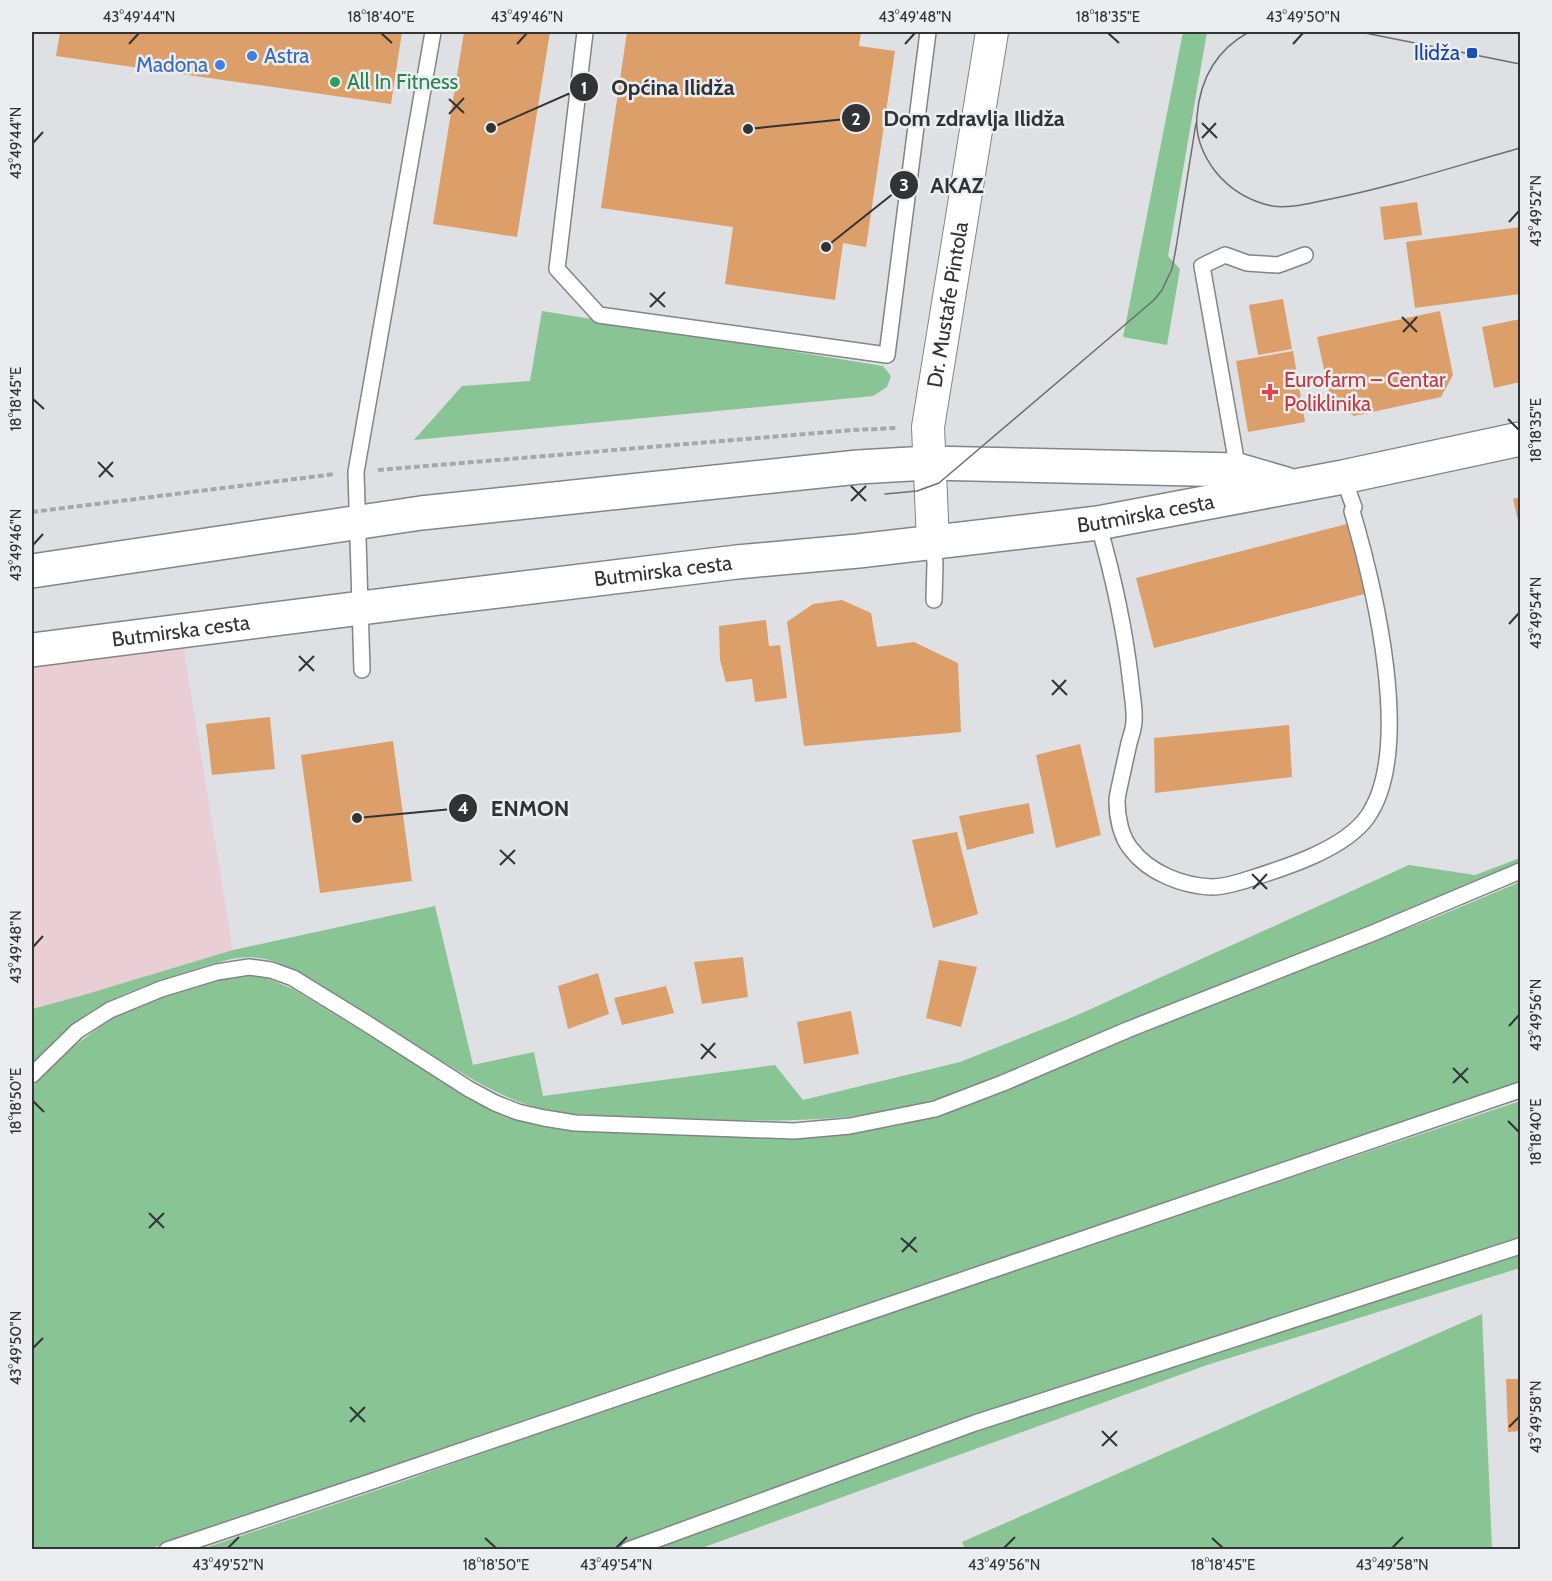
<svg xmlns="http://www.w3.org/2000/svg" width="1552" height="1581" viewBox="0 0 1552 1581" font-family="Cabin,sans-serif">
<style>
.industrial{fill:#e9cfd5}
.green{fill:#88c494}
.building{fill:#dc9f6a}
.lines{fill:none;stroke-linecap:round;stroke-linejoin:round}
.lane-casing{stroke:#828486;stroke-width:18}
.street-casing{stroke:#828486;stroke-width:34}
.secondary-casing{stroke:#828486;stroke-width:36}
.path{stroke:#a6a7a9;stroke-width:4;stroke-dasharray:6 3;stroke-linecap:butt}
.lane{stroke:#fff;stroke-width:15}
.street{stroke:#fff;stroke-width:32}
.secondary{stroke:#fff;stroke-width:33}
.tram{stroke:#6d6e70;stroke-width:1.5}
.ticks{fill:none;stroke:#323334;stroke-width:2}
.transit-dot{fill:#1a4fb4;stroke:#ecedf0;stroke-width:2}
.shop-dot{fill:#3f7fe0;stroke:#ecedf0;stroke-width:2}
.leisure-dot{fill:#2e9e5b;stroke:#ecedf0;stroke-width:2}
.health-dot{fill:#e0444e;stroke:#ecedf0;stroke-width:2}
.labels{text-anchor:middle;stroke-width:5;stroke-linejoin:round;paint-order:stroke}
.transit-label{font-size:21px;fill:#164399;stroke:#ecedf0;text-anchor:end}
.shop-label{font-size:21px;fill:#366cbe;stroke:#ecedf0;text-anchor:start}
.leisure-label{font-size:21px;fill:#27864d;stroke:#ecedf0;text-anchor:start}
.street-label{font-size:21px;fill:#323334;stroke:#ecedf0}
.health-label{font-size:21px;fill:#be3a42;stroke:#ecedf0;text-anchor:start}
.leader{fill:none;stroke:#323334;stroke-width:2}
.callout-dot{fill:#323334;stroke:#ecedf0;stroke-width:2}
.mark-label{font-size:18px;text-anchor:middle;font-weight:bold;fill:#fff}
.callout-label{font-size:22px;text-anchor:middle;font-weight:bold;fill:#323334;stroke:#ecedf0;stroke-width:5;stroke-linejoin:round;paint-order:stroke}
.neatline{fill:none;stroke:#323334;stroke-width:2}
.ticks-label{font-size:15px;text-anchor:middle;fill:#323334}
</style>
<rect width="100%" height="100%" fill="#dfe0e3"/>
<path class="industrial" d="M 182,639 L 233,950 L 80,996 L 32,1009 L 32,661 Z"/>
<path class="green" d="M 1183,32 L 1207,32 L 1168,256 L 1180,269 L 1167,345 L 1123,337 Z
M 542,311 L 883,366 L 891,376 L 887,387 L 873,396 L 414,440 L 462,386 L 530,381 Z
M 1520,858 L 1520,866 L 959,1093 C 884,1119 807,1122 729,1120 C 671,1119 613,1116 556,1113 C 508,1103 468,1077 427,1052 C 385,1027 344,1000 302,974 C 288,967 275,960 259,958 C 238,955 216,963 196,969 C 151,983 103,998 67,1029 C 54,1040 43,1053 32,1065 L 32,1009 L 80,996 L 233,950 L 435,906 L 473,1065 L 534,1052 L 543,1096 L 775,1065 L 803,1100 L 960,1062 L 1073,1017 L 1409,865 L 1475,875 Z
M 1520,882 L 1520,1084 L 858,1307 L 541,1417 L 148,1549 L 32,1549 L 32,1087 L 74,1046 L 101,1026 L 122,1012 L 149,1002 L 191,987 L 222,979 L 250,976 L 264,977 L 293,989 L 467,1095 L 504,1114 L 532,1124 L 576,1130 L 657,1134 L 817,1135 L 891,1127 L 937,1116 L 989,1098 L 1170,1021 L 1434,918 Z
M 1520,1101 L 1520,1238 L 922,1433 L 611,1549 L 199,1550 L 398,1483 L 751,1358 Z
M 1520,1254 L 1520,1268 L 1207,1365 L 699,1549 L 653,1550 L 927,1446 L 1034,1410 Z
M 1482,1314 L 1492,1549 L 965,1549 L 962,1542 Z"/>
<path class="building" d="M 60,32 L 402,32 L 391,104 L 56,56 Z
M 464,32 L 550,32 L 517,237 L 433,224 Z
M 627,32 L 731,32 L 745,34 L 745,32 L 861,32 L 859,46 L 895,51 L 866,247 L 843,243 L 835,300 L 725,284 L 733,227 L 601,208 Z
M 1417,202 L 1422,235 L 1384,240 L 1380,207 Z
M 1520,227 L 1520,294 L 1415,308 L 1406,242 Z
M 1283,299 L 1292,349 L 1258,355 L 1249,305 Z
M 1440,311 L 1453,375 L 1441,397 L 1354,416 L 1331,402 L 1317,337 Z
M 1520,319 L 1520,382 L 1494,388 L 1482,327 Z
M 1293,351 L 1305,422 L 1248,432 L 1236,361 Z
M 1520,497 L 1520,529 L 1513,499 Z
M 1347,524 L 1365,594 L 1154,648 L 1136,578 Z
M 842,600 L 871,613 L 877,647 L 914,642 L 958,663 L 961,732 L 804,746 L 787,622 L 813,604 Z
M 766,620 L 769,646 L 780,645 L 787,698 L 755,702 L 752,679 L 726,682 L 720,660 L 719,626 Z
M 270,717 L 275,769 L 212,775 L 206,724 Z
M 1289,725 L 1292,777 L 1155,793 L 1154,738 Z
M 393,741 L 412,881 L 320,893 L 301,755 Z
M 1080,744 L 1101,835 L 1056,848 L 1036,755 Z
M 1029,803 L 1034,833 L 967,850 L 959,816 Z
M 957,832 L 978,914 L 933,928 L 912,840 Z
M 743,957 L 748,997 L 702,1004 L 694,962 Z
M 939,960 L 977,967 L 961,1027 L 926,1018 Z
M 598,973 L 609,1014 L 568,1029 L 558,986 Z
M 666,986 L 674,1013 L 622,1025 L 614,998 Z
M 851,1011 L 859,1054 L 804,1064 L 797,1022 Z
M 1506,1379 L 1520,1379 L 1520,1431 L 1508,1432 Z"/>
<g class="lines">
<defs>
<path id="lane" d="M 585,32 L 557,269 L 599,315 L 887,355 L 928,32
M 1238,470 L 1202,266 L 1225,255 L 1247,263 L 1278,265 L 1305,255
M 1098,523 C 1113,575 1125,630 1131,684 C 1132,696 1135,709 1134,721 C 1134,728 1131,736 1129,743 C 1126,757 1123,770 1120,784 C 1119,789 1117,796 1117,802 C 1117,817 1121,837 1131,849 C 1149,873 1183,886 1212,887 C 1223,887 1233,884 1243,881 C 1281,869 1345,850 1368,816 C 1414,748 1374,586 1352,511 L 1354,507 L 1343,477
M 933,541 L 935,563 L 934,600
M 362,670 L 356,472 L 433,32
M 32,1075 L 77,1031 L 110,1010 L 161,989 L 217,972 L 249,967 L 271,970 L 293,978 L 366,1023 L 469,1089 L 495,1103 L 518,1112 L 544,1118 L 575,1123 L 794,1131 L 850,1126 L 935,1109 L 1003,1083 L 1127,1030 L 1373,933 L 1520,871
M 167,1550 L 373,1481 L 1520,1090
M 628,1550 L 975,1423 L 1520,1246"/>
<g id="street">
<path id="s1" d="M 933,541 L 928,427 L 992,32"/>
</g>
<g id="secondary">
<path d="M 32,571 L 421,513 L 858,467 L 928,463 L 1238,470 L 1286,484"/>
<path id="s2" d="M 32,650 L 432,599 L 737,562 L 858,551 L 1098,523 L 1343,477 L 1520,439"/>
</g>
</defs>
<use href="#lane" class="lane-casing"/>
<use href="#street" class="street-casing"/>
<use href="#secondary" class="secondary-casing"/>
<path class="path" d="M 378,470 L 853,430 L 897,428
M 32,512 L 335,474"/>
<use href="#lane" class="lane"/>
<use href="#street" class="street"/>
<use href="#secondary" class="secondary"/>
<path class="tram" d="M 1249,32 C 1216,50 1200,79 1197,116 C 1195,137 1203,155 1215,171 C 1230,190 1249,201 1272,206 C 1289,209 1310,203 1326,200 C 1392,187 1456,166 1520,148
M 1360,32 L 1520,64
M 885,494 L 917,491 L 939,483 L 1154,300 L 1162,290 L 1172,269 L 1176,248 L 1196,123"/>
</g>
<path class="ticks" d="M 381,33 L 392,43M 1108,33 L 1119,43M 129,44 L 139,33M 517,44 L 527,33M 905,44 L 915,33M 1293,44 L 1303,33M 449,99 L 464,113M 449,114 L 464,98M 1202,123 L 1217,138M 1202,138 L 1216,123M 33,143 L 43,132M 1509,222 L 1519,211M 650,293 L 665,307M 650,307 L 665,292M 1402,317 L 1417,332M 1403,332 L 1417,317M 33,399 L 44,409M 1508,419 L 1519,430M 98,462 L 113,477M 99,477 L 113,462M 851,486 L 866,501M 851,501 L 866,486M 33,545 L 43,534M 1509,624 L 1519,613M 299,656 L 314,671M 299,671 L 314,656M 1052,680 L 1067,695M 1052,695 L 1066,680M 500,850 L 515,864M 500,865 L 515,850M 1252,874 L 1267,889M 1253,889 L 1267,874M 33,947 L 43,936M 1509,1026 L 1519,1015M 701,1044 L 716,1058M 701,1059 L 715,1043M 1453,1068 L 1468,1083M 1453,1083 L 1468,1068M 33,1101 L 44,1112M 1508,1121 L 1519,1132M 149,1213 L 164,1228M 149,1228 L 164,1213M 901,1238 L 917,1252M 902,1252 L 916,1237M 33,1348 L 43,1338M 350,1407 L 365,1422M 350,1422 L 365,1407M 1509,1427 L 1519,1417M 1102,1431 L 1117,1446M 1102,1446 L 1117,1431M 485,1538 L 496,1548M 1212,1538 L 1223,1548M 228,1548 L 239,1537M 616,1548 L 627,1537M 1004,1548 L 1015,1537M 1392,1548 L 1403,1537"/>
<rect class="transit-dot" x="1466" y="47" width="12" height="12" rx="3"/>
<g class="shop-dot">
<circle cx="252" cy="56" r="6"/>
<circle cx="220" cy="65" r="6"/>
</g>
<circle class="leisure-dot" cx="335" cy="82" r="6"/>
<path class="health-dot" d="M1267 383h6v6h6v6h-6v6h-6v-6h-6v-6h6z"/>
<g class="labels">
<g class="transit-label">
<text x="1460" y="60">Ilidža</text>
</g>
<g class="shop-label">
<text x="264" y="63">Astra</text>
<text x="208" y="72" text-anchor="end">Madona</text>
</g>
<g class="leisure-label">
<text x="347" y="89">All In Fitness</text>
</g>
<g class="street-label">
<text dy="7" stroke="none"><textPath href="#s1" startOffset="238">Dr. Mustafe Pintola</textPath></text>
<text dy="7" stroke="none"><textPath href="#s2" startOffset="1122">Butmirska cesta</textPath></text>
<text dy="7" stroke="none"><textPath href="#s2" startOffset="636">Butmirska cesta</textPath></text>
<text dy="7" stroke="none"><textPath href="#s2" startOffset="150">Butmirska cesta</textPath></text>
</g>
<g class="health-label">
<text x="1284" y="387">Eurofarm – Centar<tspan x="1284" dy="24">Poliklinika</tspan></text>
</g>
</g>
<path class="leader" d="M491 128L584 87M748 129L856 118M826 247L904 185M357 818L463 808"/>
<g class="callout-dot">
<circle cx="491" cy="128" r="6"/>
<circle cx="748" cy="129" r="6"/>
<circle cx="826" cy="247" r="6"/>
<circle cx="357" cy="818" r="6"/>
<circle cx="584" cy="87" r="15"/>
<circle cx="856" cy="118" r="15"/>
<circle cx="904" cy="185" r="15"/>
<circle cx="463" cy="808" r="15"/>
</g>
<g class="mark-label">
<text x="584" y="94">1</text>
<text x="856" y="125">2</text>
<text x="904" y="191">3</text>
<text x="463" y="814">4</text>
</g>
<g class="callout-label">
<text x="673" y="95">Općina Ilidža</text>
<text x="974" y="126">Dom zdravlja Ilidža</text>
<text x="957" y="193">AKAZ</text>
<text x="530" y="816">ENMON</text>
</g>
<rect width="1552" height="1581" fill="none" stroke="#ecedf0" stroke-width="66"/>
<rect x="33" y="33" width="1486" height="1515" class="neatline"/>
<g class="ticks-label">
<text x="139" y="22">43°49'44"N</text>
<text x="381" y="22">18°18'40"E</text>
<text x="527" y="22">43°49'46"N</text>
<text x="915" y="22">43°49'48"N</text>
<text x="1108" y="22">18°18'35"E</text>
<text x="1303" y="22">43°49'50"N</text>
<text transform="translate(16 143) rotate(-90)" y="5">43°49'44"N</text>
<text transform="translate(1536 211) rotate(-90)" y="5">43°49'52"N</text>
<text transform="translate(16 399) rotate(-90)" y="5">18°18'45"E</text>
<text transform="translate(1536 430) rotate(-90)" y="5">18°18'35"E</text>
<text transform="translate(16 545) rotate(-90)" y="5">43°49'46"N</text>
<text transform="translate(1536 613) rotate(-90)" y="5">43°49'54"N</text>
<text transform="translate(16 947) rotate(-90)" y="5">43°49'48"N</text>
<text transform="translate(1536 1015) rotate(-90)" y="5">43°49'56"N</text>
<text transform="translate(16 1101) rotate(-90)" y="5">18°18'50"E</text>
<text transform="translate(1536 1132) rotate(-90)" y="5">18°18'40"E</text>
<text transform="translate(16 1348) rotate(-90)" y="5">43°49'50"N</text>
<text transform="translate(1536 1417) rotate(-90)" y="5">43°49'58"N</text>
<text x="228" y="1570">43°49'52"N</text>
<text x="496" y="1570">18°18'50"E</text>
<text x="616" y="1570">43°49'54"N</text>
<text x="1004" y="1570">43°49'56"N</text>
<text x="1223" y="1570">18°18'45"E</text>
<text x="1392" y="1570">43°49'58"N</text>
</g>
</svg>
